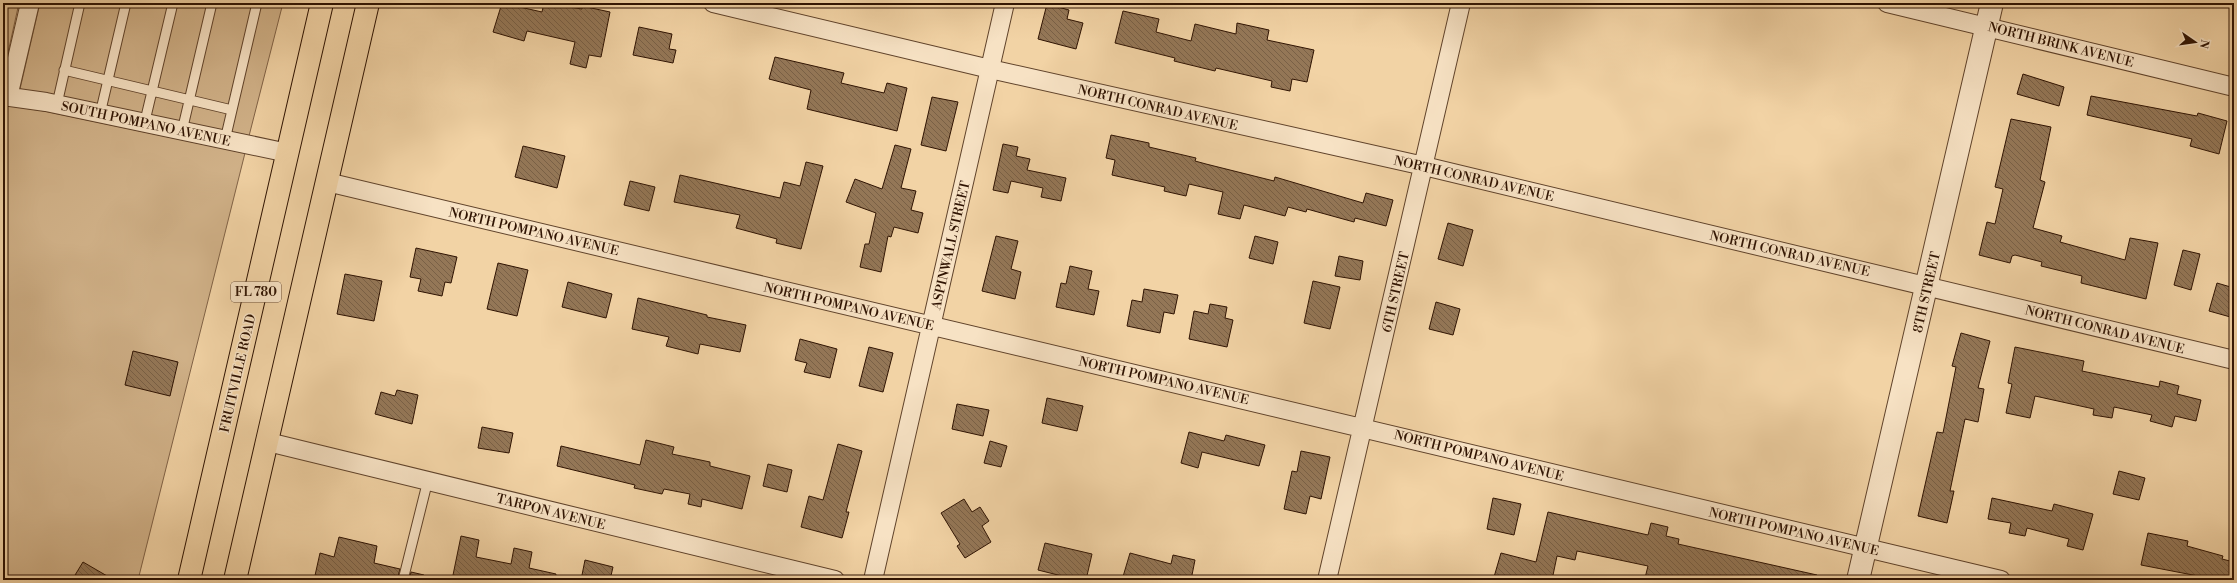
<svg xmlns="http://www.w3.org/2000/svg" width="2237" height="583" viewBox="0 0 2237 583" font-family="'Libre Bodoni',serif">
<style>
.park{fill:#d1b289;stroke:#806246}
.building{fill:url(#building-back-hatch);stroke:#2f1302}
.lines{fill:none;stroke-linecap:round;stroke-linejoin:round}
.service-casing{stroke:#60432b;stroke-width:11}
.minor-casing{stroke:#60432b;stroke-width:20}
.tertiary-casing{stroke:#60432b;stroke-width:24}
.primary-casing{stroke:#2f1302;stroke-width:24}
.service{stroke:#f7e2c4;stroke-width:9}
.minor{stroke:#f7e2c4;stroke-width:18}
.tertiary{stroke:#f7e2c4;stroke-width:22}
.primary{stroke:#f2d3a5;stroke-width:22}
.labels{text-anchor:middle;stroke-width:3;stroke-linejoin:round;paint-order:stroke}
.shield{fill:#f7e2c4;stroke:#6b513c;stroke-width:1}
.shield-label{font-size:12px;font-weight:bold;fill:#2f1302}
.street-label{font-size:13px;fill:#2f1302;stroke:#f7e2c4}
</style>
<defs>
<pattern id="building-back-hatch" width="6" height="6" patternUnits="userSpaceOnUse"><rect width="6" height="6" fill="#947757"/><path d="M-1 5l2 2M0 0l6 6M5-1l2 2" fill="none" stroke="#796046"/></pattern>
</defs>
<rect width="100%" height="100%" fill="#f2d3a5"/>
<filter id="stains"><feTurbulence type="fractalNoise" baseFrequency=".005" numOctaves="4"/><feColorMatrix values="0 0 0 0 .2 0 0 0 0 .09 0 0 0 0 .02 0 0 0 .5 -.17"/></filter>
<radialGradient id="worn" r=".72"><stop offset=".6" stop-color="#630" stop-opacity="0"/><stop offset="1" stop-color="#630" stop-opacity=".3"/></radialGradient>
<path class="park" d="M 3,3 L 19,3 L 3,75 Z
M 40,3 L 283,3 L 249,136 L 20,89 Z
M 3,105 L 44,111 L 245,153 L 138,580 L 3,580 Z"/>
<path class="building" d="M 502,3 L 542,12 L 544,3 L 582,9 L 582,6 L 610,12 L 601,57 L 589,55 L 586,68 L 570,64 L 575,42 L 527,31 L 524,41 L 493,32 Z
M 1047,4 L 1069,10 L 1067,19 L 1083,23 L 1076,49 L 1038,39 Z
M 1123,11 L 1159,19 L 1156,32 L 1191,41 L 1195,24 L 1236,34 L 1237,23 L 1269,30 L 1267,40 L 1314,50 L 1307,82 L 1292,79 L 1290,91 L 1271,87 L 1272,81 L 1216,68 L 1215,71 L 1174,61 L 1175,58 L 1115,43 Z
M 639,27 L 672,34 L 669,49 L 676,50 L 673,63 L 633,55 Z
M 775,57 L 844,73 L 841,83 L 884,93 L 887,83 L 907,88 L 897,131 L 807,109 L 811,90 L 769,79 Z
M 2023,74 L 2064,87 L 2059,106 L 2017,94 Z
M 2091,96 L 2197,116 L 2198,113 L 2227,121 L 2219,154 L 2190,146 L 2192,139 L 2087,115 Z
M 932,97 L 958,102 L 946,151 L 921,145 Z
M 2011,119 L 2051,127 L 2040,180 L 2045,182 L 2033,228 L 2062,236 L 2060,242 L 2125,260 L 2130,238 L 2158,243 L 2146,299 L 2081,283 L 2082,276 L 2041,266 L 2042,262 L 2015,255 L 2012,256 L 2010,263 L 1979,255 L 1987,222 L 1995,224 L 2003,189 L 1995,187 Z
M 1111,135 L 1149,143 L 1149,147 L 1196,158 L 1195,161 L 1206,164 L 1274,181 L 1275,177 L 1363,203 L 1366,193 L 1393,200 L 1386,226 L 1355,218 L 1354,222 L 1307,209 L 1306,212 L 1288,207 L 1285,216 L 1244,205 L 1240,219 L 1218,214 L 1223,192 L 1189,184 L 1186,196 L 1164,191 L 1165,187 L 1112,175 L 1115,160 L 1106,158 Z
M 1003,144 L 1018,147 L 1016,156 L 1030,159 L 1027,170 L 1066,178 L 1061,201 L 1041,197 L 1043,188 L 1011,181 L 1008,193 L 993,190 Z
M 895,145 L 911,149 L 901,188 L 916,191 L 911,210 L 923,213 L 918,233 L 894,227 L 891,237 L 888,236 L 881,272 L 860,267 L 865,244 L 869,244 L 876,213 L 846,202 L 855,179 L 882,189 Z
M 523,146 L 565,156 L 557,188 L 515,177 Z
M 806,162 L 823,166 L 801,249 L 776,243 L 777,239 L 736,228 L 740,215 L 674,202 L 680,175 L 780,198 L 784,182 L 800,186 Z
M 630,181 L 655,187 L 649,211 L 624,205 Z
M 1448,223 L 1473,230 L 1463,266 L 1438,259 Z
M 996,236 L 1018,241 L 1011,269 L 1021,272 L 1015,299 L 982,291 Z
M 1255,236 L 1278,242 L 1273,264 L 1249,258 Z
M 416,248 L 457,257 L 451,283 L 445,282 L 442,296 L 418,291 L 421,279 L 410,277 Z
M 2183,250 L 2200,254 L 2191,290 L 2174,285 Z
M 1339,256 L 1363,261 L 1360,280 L 1335,276 Z
M 498,263 L 528,270 L 517,316 L 487,309 Z
M 1070,266 L 1092,271 L 1088,289 L 1099,291 L 1094,315 L 1056,307 L 1061,283 L 1066,284 Z
M 345,274 L 382,281 L 374,321 L 337,314 Z
M 1313,281 L 1340,287 L 1330,329 L 1304,323 Z
M 568,282 L 612,294 L 606,318 L 562,307 Z
M 2217,283 L 2234,288 L 2234,318 L 2209,311 Z
M 1144,289 L 1178,295 L 1174,314 L 1164,312 L 1160,333 L 1127,326 L 1132,300 L 1142,302 Z
M 638,298 L 707,315 L 707,317 L 746,325 L 740,352 L 700,344 L 698,354 L 666,346 L 669,337 L 632,329 Z
M 1436,302 L 1460,309 L 1453,335 L 1429,329 Z
M 1210,304 L 1227,307 L 1225,318 L 1233,320 L 1227,347 L 1189,339 L 1194,311 L 1208,314 Z
M 1961,333 L 1990,341 L 1978,388 L 1984,389 L 1978,422 L 1965,419 L 1950,491 L 1954,491 L 1947,523 L 1918,516 L 1937,432 L 1943,433 L 1956,367 L 1952,366 Z
M 800,339 L 837,349 L 830,378 L 804,372 L 807,363 L 795,360 Z
M 869,347 L 893,353 L 883,392 L 859,386 Z
M 2015,347 L 2084,361 L 2082,371 L 2159,387 L 2160,381 L 2179,386 L 2177,394 L 2201,400 L 2196,421 L 2175,416 L 2172,427 L 2150,421 L 2152,415 L 2114,407 L 2112,418 L 2093,415 L 2094,409 L 2035,396 L 2030,418 L 2006,413 L 2012,384 L 2008,383 Z
M 133,351 L 178,362 L 170,396 L 125,385 Z
M 397,390 L 418,395 L 412,424 L 375,414 L 381,392 L 395,396 Z
M 1047,398 L 1083,406 L 1077,431 L 1042,423 Z
M 957,404 L 989,410 L 983,436 L 952,429 Z
M 482,427 L 513,433 L 509,453 L 478,448 Z
M 1189,432 L 1224,441 L 1226,435 L 1265,445 L 1259,466 L 1202,452 L 1198,468 L 1181,463 Z
M 646,440 L 674,447 L 672,454 L 710,462 L 710,466 L 750,476 L 742,509 L 702,499 L 701,507 L 688,504 L 690,494 L 664,489 L 662,494 L 634,488 L 635,485 L 557,466 L 561,446 L 640,465 Z
M 990,441 L 1007,446 L 1001,467 L 984,463 Z
M 838,444 L 862,451 L 846,512 L 849,512 L 842,538 L 801,527 L 809,496 L 823,500 Z
M 1301,451 L 1330,457 L 1321,499 L 1310,496 L 1306,514 L 1284,509 L 1292,471 L 1297,472 Z
M 768,464 L 792,470 L 787,492 L 763,486 Z
M 2119,471 L 2145,478 L 2139,500 L 2113,494 Z
M 1493,498 L 1521,504 L 1514,535 L 1487,529 Z
M 1992,498 L 2052,511 L 2054,504 L 2093,514 L 2083,550 L 2067,546 L 2069,539 L 2027,528 L 2025,536 L 2009,533 L 2011,523 L 1988,519 Z
M 964,499 L 972,512 L 980,507 L 989,521 L 982,526 L 991,542 L 965,558 L 957,546 L 960,544 L 941,513 Z
M 1548,512 L 1648,535 L 1651,523 L 1668,527 L 1666,536 L 1679,539 L 1678,544 L 1817,575 L 1816,580 L 1653,580 L 1645,578 L 1648,566 L 1577,551 L 1575,560 L 1557,556 L 1552,580 L 1505,580 L 1494,577 L 1501,553 L 1536,562 Z
M 2148,533 L 2188,541 L 2187,546 L 2223,556 L 2222,559 L 2234,562 L 2234,580 L 2205,580 L 2198,578 L 2198,576 L 2141,565 Z
M 461,536 L 479,540 L 476,557 L 511,564 L 514,548 L 532,552 L 529,568 L 556,574 L 555,580 L 452,580 Z
M 339,537 L 377,546 L 374,563 L 400,569 L 397,580 L 314,580 L 320,553 L 334,557 Z
M 1045,543 L 1092,554 L 1086,580 L 1061,580 L 1062,576 L 1038,570 Z
M 1130,553 L 1171,564 L 1173,555 L 1195,560 L 1191,580 L 1122,580 Z
M 585,560 L 613,567 L 610,580 L 581,580 Z
M 83,562 L 114,580 L 72,580 Z
M 411,572 L 424,575 L 423,580 L 409,580 Z"/>
<g class="lines">
<defs>
<path id="service" d="M 64,70 L 232,110
M 57,104 L 80,3
M 100,114 L 126,3
M 144,125 L 173,3
M 182,131 L 212,3
M 225,140 L 257,3
M 403,580 L 428,480"/>
<path id="minor" d="M 713,3 L 990,69 L 1424,166 L 2234,360
M 1887,3 L 2234,87
M 3,96 L 46,102 L 288,153
M 8,97 L 30,3
M 327,182 L 2001,580
M 268,442 L 835,580
M 873,580 L 1005,3
M 1327,580 L 1461,3"/>
<path id="tertiary" d="M 1858,580 L 1992,3"/>
<path id="primary" d="M 189,580 L 322,3
M 235,580 L 368,3"/>
</defs>
<use href="#service" class="service-casing"/>
<use href="#minor" class="minor-casing"/>
<use href="#tertiary" class="tertiary-casing"/>
<use href="#primary" class="primary-casing"/>
<use href="#service" class="service"/>
<use href="#minor" class="minor"/>
<use href="#tertiary" class="tertiary"/>
<use href="#primary" class="primary"/>
</g>
<g class="labels">
<rect class="shield" x="231" y="282" width="50" height="20" rx="3"/>
<g class="shield-label">
<text x="256" y="296">FL 780</text>
</g>
<g class="street-label">
<text transform="translate(2061 44) rotate(14)" y="5">NORTH BRINK AVENUE</text>
<text transform="translate(1158 107) rotate(13)" y="5">NORTH CONRAD AVENUE</text>
<text transform="translate(146 123) rotate(12)" y="5">SOUTH POMPANO AVENUE</text>
<text transform="translate(1474 178) rotate(13)" y="5">NORTH CONRAD AVENUE</text>
<text transform="translate(534 231) rotate(13)" y="5">NORTH POMPANO AVENUE</text>
<text transform="translate(950 245) rotate(-77)" y="5">ASPINWALL STREET</text>
<text transform="translate(1790 253) rotate(13)" y="5">NORTH CONRAD AVENUE</text>
<text transform="translate(1395 292) rotate(-77)" y="5">6TH STREET</text>
<text transform="translate(1926 292) rotate(-77)" y="5">8TH STREET</text>
<text transform="translate(849 306) rotate(13)" y="5">NORTH POMPANO AVENUE</text>
<text transform="translate(2105 329) rotate(14)" y="5">NORTH CONRAD AVENUE</text>
<text transform="translate(237 373) rotate(-77)" y="5">FRUITVILLE ROAD</text>
<text transform="translate(1164 380) rotate(13)" y="5">NORTH POMPANO AVENUE</text>
<text transform="translate(1479 455) rotate(14)" y="5">NORTH POMPANO AVENUE</text>
<text transform="translate(551 511) rotate(14)" y="5">TARPON AVENUE</text>
<text transform="translate(1794 531) rotate(13)" y="5">NORTH POMPANO AVENUE</text>
</g>
</g>
<rect width="2237" height="583" fill="none" stroke="#f2d3a5" stroke-width="16"/>
<rect x="4" y="4" width="2229" height="575" fill="none" stroke="#2f1302" stroke-width="2"/>
<rect x="8" y="8" width="2221" height="567" fill="none" stroke="#2f1302"/>
<g transform="translate(2195 42) rotate(103)" stroke="#f7e2c4" stroke-width="3" paint-order="stroke">
<path d="M0-3L7 15L0 10L-7 15Z" fill="#2f1302"/>
<text y="-6" font-size="11" font-weight="bold" text-anchor="middle" fill="#2f1302">N</text>
</g>
<rect width="100%" height="100%" filter="url(#stains)"/>
<rect width="100%" height="100%" fill="url(#worn)"/>
</svg>
